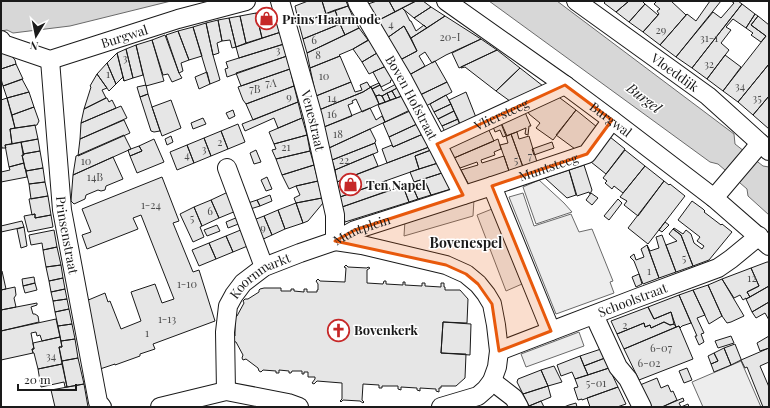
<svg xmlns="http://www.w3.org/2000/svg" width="770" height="408" viewBox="0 0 770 408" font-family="'Playfair Display',serif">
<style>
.built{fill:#ededed;stroke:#6a6a6a}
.water{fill:#d7d7d7;stroke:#6a6a6a}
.building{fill:#e6e6e6;stroke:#1a1a1a}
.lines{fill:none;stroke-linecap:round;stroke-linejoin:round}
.street-casing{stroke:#1a1a1a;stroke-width:20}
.street{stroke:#fff;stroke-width:18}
.marked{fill:#e8590c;fill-opacity:0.2;stroke:#e8590c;stroke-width:3;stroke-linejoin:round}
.labels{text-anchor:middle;stroke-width:3;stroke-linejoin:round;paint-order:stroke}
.number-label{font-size:11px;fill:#4d4d4d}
.poi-label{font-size:13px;font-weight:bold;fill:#1a1a1a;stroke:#fff;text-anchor:start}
.street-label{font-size:13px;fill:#1a1a1a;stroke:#fff}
.water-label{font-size:14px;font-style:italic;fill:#1a1a1a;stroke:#fff}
.neighbourhood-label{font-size:14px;font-weight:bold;fill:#1a1a1a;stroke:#fff}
</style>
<rect width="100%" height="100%" fill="#fff"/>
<path class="built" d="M 539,180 L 564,203 L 572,212 L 536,224 L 523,187 Z
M 523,193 L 534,226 L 571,214 L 579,232 L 592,229 L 613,281 L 610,282 L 614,293 L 556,314 L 509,197 Z
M 474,199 L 473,216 L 404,236 L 405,220 Z
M 492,209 L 522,284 L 506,291 L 477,215 Z
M 579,332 L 584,346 L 526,367 L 521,354 Z
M 741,361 L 761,407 L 703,407 L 692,382 Z"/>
<path class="water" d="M 1,1 L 171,1 L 70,26 L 13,33 L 7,30 L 1,31 Z
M 489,1 L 557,1 L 734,134 L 735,144 L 763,166 L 769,167 L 769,215 L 748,196 L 747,189 L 718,164 L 710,162 Z"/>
<path class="building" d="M 308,1 L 322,1 L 326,14 L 299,24 L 295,6 Z
M 322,1 L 346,1 L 348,6 L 326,14 Z
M 377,1 L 389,1 L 395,12 L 377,21 L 368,4 Z
M 389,1 L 416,1 L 395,12 Z
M 416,1 L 423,1 L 431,7 L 414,18 L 402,8 Z
M 606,1 L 629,1 L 616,12 L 604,3 Z
M 629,1 L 642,1 L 645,4 L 629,22 L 616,12 Z
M 657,1 L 671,1 L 686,15 L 687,14 L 660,45 L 643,32 L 659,14 L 657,11 L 660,9 L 654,4 Z
M 710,1 L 721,1 L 676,57 L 660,45 L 687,14 L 696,21 Z
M 731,1 L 738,1 L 742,4 L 692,68 L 676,57 L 713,12 L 721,18 L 734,3 Z
M 645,4 L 658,15 L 643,32 L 629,22 Z
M 742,4 L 755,14 L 746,28 L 733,19 L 726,27 L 731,30 L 721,43 L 729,50 L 707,79 L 692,68 Z
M 348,6 L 353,17 L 340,24 L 335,10 Z
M 431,7 L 445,16 L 427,28 L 414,18 Z
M 402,8 L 405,11 L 410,21 L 411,21 L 416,31 L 424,25 L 427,28 L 411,38 L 404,26 L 387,38 L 377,21 Z
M 335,10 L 340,24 L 303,39 L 299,24 Z
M 276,12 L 281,32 L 262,38 L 256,13 Z
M 256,13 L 262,38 L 246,43 L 240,16 Z
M 755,14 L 758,16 L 751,25 L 766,36 L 761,42 L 751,35 L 753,33 L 746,28 Z
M 240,16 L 246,43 L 236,47 L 229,18 Z
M 445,16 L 481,39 L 446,55 L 432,63 L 425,52 L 419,56 L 425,66 L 409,75 L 400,60 L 417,51 L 411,38 Z
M 758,16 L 769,25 L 769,64 L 738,102 L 723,91 L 766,36 L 751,25 Z
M 353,17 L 359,28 L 345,35 L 340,24 Z
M 229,18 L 236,47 L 232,48 L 230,40 L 222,41 L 218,20 Z
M 218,20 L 222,41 L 217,43 L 219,53 L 213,55 L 206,23 Z
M 206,23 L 213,55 L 220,80 L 210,84 L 193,27 Z
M 340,24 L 345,35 L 307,53 L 303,39 Z
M 404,26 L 417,51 L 400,60 L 387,38 Z
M 193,27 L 202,56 L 189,60 L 178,31 Z
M 359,28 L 368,40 L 353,49 L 339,55 L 340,56 L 310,68 L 307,53 Z
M 178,31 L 189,60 L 181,63 L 183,71 L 179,73 L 166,35 Z
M 281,32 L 284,44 L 239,58 L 236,47 Z
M 165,35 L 179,73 L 182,78 L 172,82 L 168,74 L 163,75 L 152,40 Z
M 481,39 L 497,50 L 459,68 L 452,53 Z
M 152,40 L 164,81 L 146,86 L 136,45 Z
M 369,40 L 377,53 L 362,62 L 353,49 Z
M 284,44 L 287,56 L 227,77 L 225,69 L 228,68 L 226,62 Z
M 136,45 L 143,75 L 133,78 L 126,49 Z
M 126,49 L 133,78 L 124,81 L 117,53 Z
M 497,50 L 520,68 L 496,91 L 465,67 L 461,68 L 461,67 Z
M 1,51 L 10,54 L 15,60 L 16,64 L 1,69 Z
M 117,53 L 124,81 L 123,77 L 116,84 L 107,63 Z
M 377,53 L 386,66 L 369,74 L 362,62 Z
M 725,55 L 741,67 L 723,91 L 707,79 Z
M 287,56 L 290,69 L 241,86 L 236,73 Z
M 340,56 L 351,82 L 316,96 L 310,68 Z
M 435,61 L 447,82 L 420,95 L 409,75 Z
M 107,63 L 116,84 L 109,91 L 97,74 Z
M 16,64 L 23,79 L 3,86 L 1,79 L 1,69 Z
M 769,64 L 769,96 L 753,115 L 738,102 Z
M 386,66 L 393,79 L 390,81 L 391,82 L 381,87 L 373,72 Z
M 520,68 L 543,86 L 514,104 L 496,91 Z
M 290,69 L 294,86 L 246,104 L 243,100 L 238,87 Z
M 207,72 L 210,84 L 199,89 L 195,77 Z
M 97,74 L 107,88 L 102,90 L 106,98 L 84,109 L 91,87 L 90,86 Z
M 22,79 L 29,92 L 7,98 L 3,86 Z
M 351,82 L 355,92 L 362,90 L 360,85 L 367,82 L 370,87 L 379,83 L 380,85 L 372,89 L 371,87 L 363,92 L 319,110 L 316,96 Z
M 447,82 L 452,92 L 426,106 L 420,95 Z
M 396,84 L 397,88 L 382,96 L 379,95 L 376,96 L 372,89 L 380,85 L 383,91 Z
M 146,85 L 148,94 L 140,97 L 137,87 Z
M 294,86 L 298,102 L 253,120 L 246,104 Z
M 371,87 L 379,104 L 362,112 L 356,99 L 352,101 L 353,103 L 348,105 L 352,116 L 324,127 L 319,110 L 363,92 Z
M 397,88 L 402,96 L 396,98 L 392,91 Z
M 392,91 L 396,98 L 390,100 L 387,93 Z
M 29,92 L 34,107 L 12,115 L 7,98 Z
M 466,92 L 477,120 L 461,127 L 449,100 Z
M 387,93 L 390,100 L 385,102 L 382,96 Z
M 148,94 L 152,107 L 160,131 L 154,132 L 151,131 L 140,97 Z
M 379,95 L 382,96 L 385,102 L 379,104 L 376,96 Z
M 446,95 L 451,104 L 434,112 L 430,104 Z
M 556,95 L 576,110 L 553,140 L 536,128 L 540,123 L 529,114 L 527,108 Z
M 402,96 L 410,110 L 385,122 L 378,105 Z
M 769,96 L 769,129 L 753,115 Z
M 7,98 L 15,128 L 10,129 L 12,144 L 5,145 L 6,148 L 2,148 L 1,144 L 1,100 Z
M 106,98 L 107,98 L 109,102 L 112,100 L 116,108 L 81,123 L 84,109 Z
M 171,100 L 181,128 L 162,136 L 152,107 Z
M 298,102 L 302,118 L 278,128 L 274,118 L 245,131 L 242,124 Z
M 451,104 L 454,111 L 438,119 L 434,112 Z
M 121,106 L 127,118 L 80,139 L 81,123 Z
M 34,107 L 39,121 L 37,125 L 15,128 L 12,115 Z
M 370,108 L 376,120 L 382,116 L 385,122 L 329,148 L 324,127 Z
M 233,110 L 235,116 L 229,119 L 226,113 Z
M 524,110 L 531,126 L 529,126 L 528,135 L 525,134 L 526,128 L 507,136 L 500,120 Z
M 576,110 L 597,127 L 582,147 L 575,149 L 556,135 Z
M 410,111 L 417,124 L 389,137 L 383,123 Z
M 454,111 L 458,119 L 442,126 L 438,119 Z
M 203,118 L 206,124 L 193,129 L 191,123 Z
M 302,118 L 307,135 L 274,144 L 269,132 Z
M 458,119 L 461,127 L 446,134 L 442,126 Z
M 124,120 L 130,133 L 78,156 L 80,139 Z
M 500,121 L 506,136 L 503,137 L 500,130 L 495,132 L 492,124 Z
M 238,124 L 245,142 L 228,149 L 221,131 Z
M 417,124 L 423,134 L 393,147 L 389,137 Z
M 35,125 L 38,139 L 12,144 L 10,129 Z
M 487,126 L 494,141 L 454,158 L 446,143 Z
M 370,129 L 376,141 L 375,142 L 375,143 L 332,160 L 329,148 Z
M 221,131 L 228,149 L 211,156 L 204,138 Z
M 517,132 L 519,139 L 529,136 L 537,162 L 523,167 L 511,134 Z
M 423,134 L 429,147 L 387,163 L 382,149 L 392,145 L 393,147 Z
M 511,134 L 523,167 L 509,171 L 500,145 L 508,143 L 506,136 Z
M 124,135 L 131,149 L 73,175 L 76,156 Z
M 307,135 L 310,151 L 276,159 L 272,150 L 276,149 L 274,144 Z
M 171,136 L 173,142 L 167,145 L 165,139 Z
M 610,137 L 625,149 L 606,174 L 591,162 Z
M 204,138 L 211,156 L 194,163 L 187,145 Z
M 38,139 L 40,151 L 23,154 L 21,142 Z
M 154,139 L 164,162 L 137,173 L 130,156 L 142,151 L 139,146 Z
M 498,139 L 501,149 L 494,152 L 495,155 L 481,160 L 482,163 L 504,156 L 509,171 L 469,185 L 461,170 L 478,165 L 477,162 L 460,168 L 454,158 Z
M 21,142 L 24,155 L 22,155 L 24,163 L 9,167 L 5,145 Z
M 552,142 L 554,148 L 534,155 L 532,149 Z
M 375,143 L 378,152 L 335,170 L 332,160 Z
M 187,145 L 194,163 L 177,170 L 170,152 Z
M 139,146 L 142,151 L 130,156 L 128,150 Z
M 429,147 L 431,150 L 415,156 L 419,169 L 340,197 L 337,182 Z
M 256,150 L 261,162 L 254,164 L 250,153 Z
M 431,150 L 438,163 L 419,169 L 415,156 Z
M 625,150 L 645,166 L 623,193 L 614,186 L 612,189 L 605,183 L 607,181 L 603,178 Z
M 40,151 L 43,168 L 26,171 L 26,169 L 25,169 L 22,155 L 24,155 L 23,154 Z
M 310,151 L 314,165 L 282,175 L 276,159 Z
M 373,154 L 378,166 L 337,182 L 335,170 Z
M 113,157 L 123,179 L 106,186 L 105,190 L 101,191 L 98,190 L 86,195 L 85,199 L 74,204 L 71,201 L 73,175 Z
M 24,163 L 27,177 L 1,182 L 1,172 L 10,170 L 9,167 Z
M 438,163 L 442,173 L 414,182 L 410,172 Z
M 314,165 L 318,181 L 296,186 L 289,189 L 282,175 Z
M 584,165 L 592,190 L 590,194 L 589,192 L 577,196 L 569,170 Z
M 645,166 L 664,181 L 638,216 L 624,205 L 627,201 L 620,197 Z
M 43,168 L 45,182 L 29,184 L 26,171 Z
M 569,170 L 576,195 L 567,198 L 545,178 Z
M 442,173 L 451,189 L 431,195 L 424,179 Z
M 162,177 L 179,221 L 173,223 L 193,272 L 199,270 L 215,321 L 153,344 L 155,349 L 140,354 L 140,356 L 115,365 L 115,364 L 100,369 L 86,301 L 105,293 L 108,302 L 110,301 L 121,329 L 141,321 L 131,292 L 155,284 L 162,303 L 174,299 L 141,215 L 133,218 L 138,229 L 87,249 L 82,235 L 91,232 L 82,209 Z
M 267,177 L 272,189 L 266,191 L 261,180 Z
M 424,179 L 431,195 L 418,199 L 411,183 Z
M 318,181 L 322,198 L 296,203 L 294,198 L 300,195 L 296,186 Z
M 386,181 L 390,190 L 342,207 L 340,197 Z
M 664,181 L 669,185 L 670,184 L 685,196 L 648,244 L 628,228 Z
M 45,182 L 48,196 L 31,199 L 29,184 Z
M 411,183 L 418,199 L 409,202 L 403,186 Z
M 403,186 L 409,202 L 345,222 L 342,207 Z
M 228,192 L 236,211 L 219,218 L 211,200 Z
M 591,193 L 598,198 L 592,205 L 586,200 Z
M 270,195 L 272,201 L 260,206 L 257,200 Z
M 48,196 L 51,215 L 35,218 L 35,214 L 32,215 L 29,199 Z
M 322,198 L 323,203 L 308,221 L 303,223 L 296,203 Z
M 618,199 L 622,203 L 609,220 L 604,216 Z
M 211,200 L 219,218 L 202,226 L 194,207 Z
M 257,200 L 260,206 L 247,210 L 245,204 Z
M 692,201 L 703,209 L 705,211 L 704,212 L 721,225 L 722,224 L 732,232 L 709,260 L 693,266 L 681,235 L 673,229 L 674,228 L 683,234 L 686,230 L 691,234 L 694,243 L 702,249 L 704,246 L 697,241 L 700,237 L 678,220 Z
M 296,203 L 303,223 L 285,229 L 278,210 Z
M 194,207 L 202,226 L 200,227 L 204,237 L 193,242 L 180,214 Z
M 278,210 L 285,229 L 272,235 L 264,216 Z
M 35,214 L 35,218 L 51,215 L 53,227 L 28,232 L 24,216 Z
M 264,216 L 272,235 L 259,241 L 251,221 Z
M 238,217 L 241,223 L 228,228 L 226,222 Z
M 22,221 L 24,227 L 1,232 L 1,226 Z
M 665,222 L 669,225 L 662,232 L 659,230 Z
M 217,225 L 220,231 L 207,236 L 204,230 Z
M 24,227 L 27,246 L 21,248 L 17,229 Z
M 243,229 L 250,245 L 233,252 L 226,236 Z
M 673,229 L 681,235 L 693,266 L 676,272 L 666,245 L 677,241 L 669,234 Z
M 54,230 L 57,247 L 43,250 L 42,243 L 31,245 L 29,235 Z
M 662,235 L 676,272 L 659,278 L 647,245 L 650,251 L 659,248 L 656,237 Z
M 226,236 L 233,252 L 216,259 L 209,243 Z
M 209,243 L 216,259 L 199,266 L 192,250 Z
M 647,245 L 659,278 L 643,284 L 634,261 L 630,257 L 634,254 L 636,260 L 644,257 L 641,249 Z
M 57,247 L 61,265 L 46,267 L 43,250 Z
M 767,262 L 769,262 L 769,286 L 750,297 L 747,292 L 759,286 L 751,268 Z
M 61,265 L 63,278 L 49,281 L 46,267 Z
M 346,265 L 348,267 L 367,268 L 368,267 L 370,268 L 367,270 L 367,283 L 383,284 L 384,281 L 386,281 L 386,284 L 403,285 L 403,282 L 405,282 L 405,285 L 422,286 L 422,283 L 425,283 L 425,286 L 441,287 L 441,283 L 444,283 L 444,287 L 445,287 L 445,290 L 460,290 L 468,299 L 467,323 L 443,322 L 441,353 L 466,354 L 465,378 L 456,386 L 441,386 L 441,388 L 439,388 L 439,392 L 436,391 L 436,389 L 420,388 L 420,391 L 417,390 L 417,388 L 401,387 L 401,390 L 398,389 L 398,386 L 382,386 L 382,388 L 379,388 L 379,385 L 363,384 L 362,400 L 364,402 L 363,403 L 360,401 L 343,400 L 341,402 L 340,401 L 342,399 L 342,383 L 317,381 L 314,384 L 312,383 L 315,379 L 315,377 L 308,377 L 308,372 L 304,372 L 304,374 L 302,374 L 302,371 L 292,371 L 291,373 L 289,373 L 289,371 L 279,370 L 279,373 L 276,373 L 276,371 L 263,370 L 261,372 L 259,371 L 258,368 L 246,359 L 243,360 L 242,358 L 243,355 L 236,342 L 233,341 L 233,338 L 235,336 L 235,322 L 234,317 L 237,316 L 244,303 L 243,301 L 245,299 L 248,299 L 259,292 L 259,290 L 260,289 L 264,288 L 281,288 L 281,291 L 291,291 L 291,289 L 294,289 L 294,291 L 304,292 L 304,289 L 307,289 L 307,292 L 317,292 L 317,290 L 318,290 L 318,284 L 316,281 L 318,279 L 320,281 L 345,282 L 346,268 L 344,267 Z
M 751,268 L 759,286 L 747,292 L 750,297 L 746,299 L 746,298 L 743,300 L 740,295 L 734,298 L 722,279 Z
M 1,271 L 2,271 L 6,289 L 1,290 Z
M 639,274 L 642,284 L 636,287 L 632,277 Z
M 34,277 L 35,283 L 23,286 L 22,279 Z
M 63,278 L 65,289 L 51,292 L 49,281 Z
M 722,279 L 744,316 L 731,322 L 727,323 L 722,316 L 708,285 Z
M 35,283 L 37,290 L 25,293 L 23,286 Z
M 708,285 L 722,316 L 709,324 L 693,290 Z
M 769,286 L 769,302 L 752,312 L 746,299 Z
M 15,287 L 16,295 L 14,298 L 16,307 L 1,310 L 1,290 Z
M 65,289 L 67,299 L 53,301 L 51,292 Z
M 693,290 L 705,315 L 697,318 L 704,333 L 701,334 L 704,342 L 699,345 L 695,336 L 697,336 L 679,295 Z
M 679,295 L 691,323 L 682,326 L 680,328 L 679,326 L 676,327 L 671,312 L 654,319 L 648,307 Z
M 67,299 L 69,309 L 55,312 L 53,301 Z
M 769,302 L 769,320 L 765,313 L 756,318 L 752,312 Z
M 37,303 L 37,305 L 31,307 L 33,314 L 35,314 L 38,316 L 39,322 L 1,331 L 1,310 Z
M 648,307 L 654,319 L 671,312 L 674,324 L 670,325 L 664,322 L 651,328 L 650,325 L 645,327 L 644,323 L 617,334 L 611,321 Z
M 69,309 L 72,324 L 58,326 L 55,312 Z
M 56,319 L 60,337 L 42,341 L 40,335 L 37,336 L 36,332 L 31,333 L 34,349 L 32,349 L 33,353 L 1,360 L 1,331 Z
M 443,322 L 471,324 L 470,355 L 441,353 Z
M 664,322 L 670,325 L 674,324 L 676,327 L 624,349 L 617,334 L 644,323 L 645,327 L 650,325 L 651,328 Z
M 72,324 L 75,339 L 61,341 L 58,326 Z
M 679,326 L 693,359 L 639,380 L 624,349 Z
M 731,336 L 734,343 L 718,348 L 715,341 Z
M 769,336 L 769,348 L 760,351 L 757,343 Z
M 60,337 L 62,347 L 59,347 L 62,364 L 38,369 L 34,353 L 33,353 L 32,349 L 34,349 L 33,343 Z
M 75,339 L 78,358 L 62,361 L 59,347 L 62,347 L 61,341 Z
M 735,344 L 741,359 L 741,360 L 731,365 L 724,348 Z
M 724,348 L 731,365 L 714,372 L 711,364 L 718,361 L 714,353 Z
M 769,348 L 769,362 L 760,366 L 769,387 L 769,407 L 763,407 L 747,367 L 745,368 L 741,360 Z
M 601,349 L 605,358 L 584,366 L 580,356 Z
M 714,353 L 718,361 L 711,364 L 708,356 Z
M 580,356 L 588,375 L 575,379 L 572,372 L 561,376 L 557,365 Z
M 78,358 L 84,384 L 67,387 L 62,361 Z
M 605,358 L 609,368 L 588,375 L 584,366 Z
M 62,364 L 67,387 L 65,387 L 64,382 L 41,387 L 38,369 Z
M 554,366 L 562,382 L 548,386 L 541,370 Z
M 609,368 L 618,387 L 582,400 L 582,399 L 578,400 L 574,388 L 578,387 L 575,379 Z
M 687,368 L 692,380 L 684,383 L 679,371 Z
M 541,370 L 548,386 L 523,394 L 517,382 L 518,379 Z
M 657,378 L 661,388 L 668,385 L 671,392 L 673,391 L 677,400 L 662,407 L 651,407 L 640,385 Z
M 84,384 L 88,407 L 55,407 L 51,390 Z
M 548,386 L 551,397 L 529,406 L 523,394 Z
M 618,387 L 626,404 L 617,407 L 590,407 L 587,398 Z
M 683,398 L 684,401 L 679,403 L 681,407 L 688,404 L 689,407 L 662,407 Z
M 541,401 L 544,407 L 530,407 L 529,406 Z
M 576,403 L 577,407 L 564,407 L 569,405 Z"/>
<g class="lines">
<defs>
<g id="street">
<path id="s1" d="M 280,1 L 313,117 L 335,215 L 335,241"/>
<path id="s2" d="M 357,1 L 358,4 L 402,78 L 437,144 L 463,195"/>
<path id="s3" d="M 446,1 L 565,85 L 612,120 L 714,198 L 769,246"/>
<path id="s4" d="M 576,1 L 708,96 L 769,151"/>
<path id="s5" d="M 1,40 L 3,44 L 50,60 L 178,19 L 246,1"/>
<path id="s6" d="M 50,60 L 62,210 L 98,402 L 102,407"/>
<path id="s7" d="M 437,144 L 565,85"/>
<path d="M 227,168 L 264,267"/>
<path d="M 492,186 L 551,331"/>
<path d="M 714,198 L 753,152 L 760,143"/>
<path d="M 335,241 L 362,245 L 446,265 L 466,274 L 478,284 L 486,294 L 492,304 L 496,325 L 499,351 L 497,367 L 492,381 L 486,389 L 478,396 L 441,407"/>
<path d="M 594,315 L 618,367 L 628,379 L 642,407"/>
<path id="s8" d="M 499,351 L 637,298 L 718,268 L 731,259 L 759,236"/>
<path d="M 492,381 L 514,398 L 519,407"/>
<path id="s9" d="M 226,391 L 225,332 L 228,306 L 234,295 L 243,283 L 264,267 L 300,253 L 335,241 L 355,230 L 492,186 L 587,154 L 612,120"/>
<path d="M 160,407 L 226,391 L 288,403 L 299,407"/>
</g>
</defs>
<use href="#street" class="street-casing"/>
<use href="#street" class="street"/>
</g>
<path class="marked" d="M 565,85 L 612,120 L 587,154 L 492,186 L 551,331 L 499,351 L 492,304 L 478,284 L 466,274 L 446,265 L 335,241 L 355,230 L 463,195 L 437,144 Z"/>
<defs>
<symbol id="shop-ring" viewBox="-11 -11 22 22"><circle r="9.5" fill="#fff" stroke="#c62828" stroke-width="1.5"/><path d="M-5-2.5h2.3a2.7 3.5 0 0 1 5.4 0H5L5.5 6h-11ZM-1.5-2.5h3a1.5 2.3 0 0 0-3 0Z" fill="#c62828"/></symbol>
<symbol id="church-ring" viewBox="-11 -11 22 22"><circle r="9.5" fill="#fff" stroke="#c62828" stroke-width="1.5"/><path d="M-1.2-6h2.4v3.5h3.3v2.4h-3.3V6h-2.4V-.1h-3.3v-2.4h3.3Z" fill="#c62828"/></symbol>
</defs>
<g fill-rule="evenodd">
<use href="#shop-ring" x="254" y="6" width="25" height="25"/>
<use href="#shop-ring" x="338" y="172" width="25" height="25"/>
<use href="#church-ring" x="326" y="318" width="25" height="25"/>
</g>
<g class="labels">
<g class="number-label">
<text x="391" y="28">4</text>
<text x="661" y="34">29</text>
<text x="450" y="41">20-I</text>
<text x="709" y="42">31-1</text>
<text x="314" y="44">6</text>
<text x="278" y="54">3</text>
<text x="318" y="59">8</text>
<text x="125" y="62">3</text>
<text x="709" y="68">32</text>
<text x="108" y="78">1</text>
<text x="324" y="80">10</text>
<text x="271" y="87">7A</text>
<text x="740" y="90">34</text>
<text x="255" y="93">7B</text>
<text x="289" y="101">9</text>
<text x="332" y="102">14</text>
<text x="757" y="102">35</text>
<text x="332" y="118">16</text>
<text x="338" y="138">18</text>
<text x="220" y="146">2</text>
<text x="286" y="151">21</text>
<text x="204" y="153">3</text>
<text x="187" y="159">4</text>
<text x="530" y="160">7</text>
<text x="344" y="164">22</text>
<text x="516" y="164">5</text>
<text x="86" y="165">10</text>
<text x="95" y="181">14B</text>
<text x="151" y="209">1-24</text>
<text x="210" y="215">6</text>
<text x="192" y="222">5</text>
<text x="263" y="232">9</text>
<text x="684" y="262">5</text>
<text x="649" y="275">1</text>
<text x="752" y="282">12</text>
<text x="187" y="288">1-10</text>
<text x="167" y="323">1-13</text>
<text x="625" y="329">2</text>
<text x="147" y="337">1</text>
<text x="661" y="352">6-07</text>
<text x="51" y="360">34</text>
<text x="649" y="367">6-02</text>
<text x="596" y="387">5-01</text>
</g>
<g class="poi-label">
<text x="282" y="24">Prins Haarmode</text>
<text x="366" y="190">Ten Napel</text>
<text x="354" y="335">Bovenkerk</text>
</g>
<g class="street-label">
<text dy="5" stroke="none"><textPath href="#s5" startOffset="132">Burgwal</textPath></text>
<text dy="5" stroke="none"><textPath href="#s4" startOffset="122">Vloeddijk</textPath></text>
<text dy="5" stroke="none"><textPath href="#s2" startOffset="111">Boven Hofstraat</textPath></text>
<text dy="5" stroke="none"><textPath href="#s7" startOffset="71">Vliersteeg</textPath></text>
<text dy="5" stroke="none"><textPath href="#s3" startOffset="203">Burgwal</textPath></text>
<text dy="5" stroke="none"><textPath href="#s1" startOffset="124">Venestraat</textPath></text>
<text dy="5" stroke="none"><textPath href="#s9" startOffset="441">Muntsteeg</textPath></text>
<text dy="5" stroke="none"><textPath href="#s9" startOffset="244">Muntplein</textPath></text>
<text dy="5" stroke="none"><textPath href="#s6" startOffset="176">Prinsenstraat</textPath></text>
<text dy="5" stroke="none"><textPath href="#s9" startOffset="131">Koornmarkt</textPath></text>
<text dy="5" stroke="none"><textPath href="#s8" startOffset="143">Schoolstraat</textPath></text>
</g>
<g class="water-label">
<text transform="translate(644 98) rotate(38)" y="5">Burgel</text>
</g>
<g class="neighbourhood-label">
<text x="466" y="248">Bovenespel</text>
</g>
</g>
<rect width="770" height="408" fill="none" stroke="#1a1a1a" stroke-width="4"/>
<g transform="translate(36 36) rotate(190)" stroke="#ffffff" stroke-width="3" paint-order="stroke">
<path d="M0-3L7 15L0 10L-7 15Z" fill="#1a1a1a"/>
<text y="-6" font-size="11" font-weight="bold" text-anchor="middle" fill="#1a1a1a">N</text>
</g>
<path d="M18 384v6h58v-6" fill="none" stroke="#1a1a1a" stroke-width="2"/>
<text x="24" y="384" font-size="12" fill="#1a1a1a" stroke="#ffffff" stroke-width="3" paint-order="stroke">20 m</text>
</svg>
